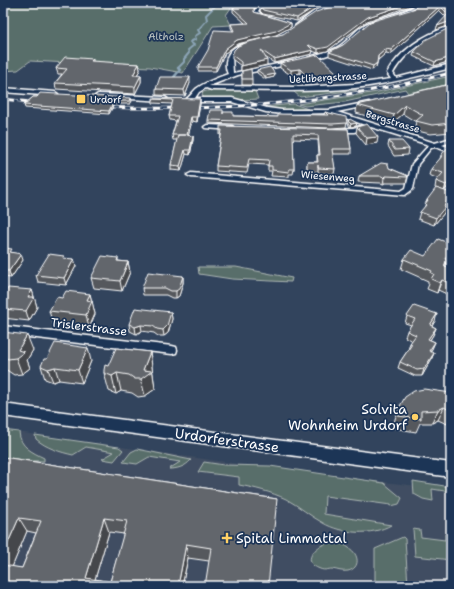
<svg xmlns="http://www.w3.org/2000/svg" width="454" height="589" viewBox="0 0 454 589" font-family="'Shantell Sans',sans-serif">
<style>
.built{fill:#404e62}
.green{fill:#596e6a;stroke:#acb6b4}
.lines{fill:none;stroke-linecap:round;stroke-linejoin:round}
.stream-far1{stroke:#8ba4b6;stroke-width:2}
.stream{stroke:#8ba4b6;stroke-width:2.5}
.minor-casing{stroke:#fff;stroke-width:3}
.secondary-casing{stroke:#fff;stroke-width:3}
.minor{fill:#1d3557;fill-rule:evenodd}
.secondary{fill:#1d3557;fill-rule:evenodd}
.rail-casing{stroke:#fff;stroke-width:3}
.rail{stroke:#1d3557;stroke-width:2;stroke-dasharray:6;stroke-linecap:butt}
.wall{fill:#54585d;stroke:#fff;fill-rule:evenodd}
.shaded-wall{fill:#45474c;stroke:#fff}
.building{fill:#62666c;stroke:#fff;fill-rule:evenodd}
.poi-dot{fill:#ffd166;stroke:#1d3557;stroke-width:1.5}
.labels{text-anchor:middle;stroke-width:3.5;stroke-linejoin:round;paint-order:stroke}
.far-park-label{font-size:10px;fill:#bdc5c3;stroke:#1d3557}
.far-street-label{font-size:10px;fill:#fff;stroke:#1d3557}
.far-poi-label{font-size:10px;fill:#fff;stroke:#1d3557;text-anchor:start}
.street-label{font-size:12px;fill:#fff;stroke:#1d3557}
.near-poi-label{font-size:14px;fill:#fff;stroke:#1d3557;text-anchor:end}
.near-street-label{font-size:14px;fill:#fff;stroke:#1d3557}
</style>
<rect width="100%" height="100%" fill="#32445d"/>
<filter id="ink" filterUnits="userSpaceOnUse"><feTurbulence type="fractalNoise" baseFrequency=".025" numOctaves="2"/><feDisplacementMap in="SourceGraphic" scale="8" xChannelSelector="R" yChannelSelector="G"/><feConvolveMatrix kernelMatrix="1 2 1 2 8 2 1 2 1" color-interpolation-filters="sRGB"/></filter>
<g filter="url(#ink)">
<path class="built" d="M 3,430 L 266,468 L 451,490 L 451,586 L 3,586 Z"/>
<path class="green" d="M 3,3 L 232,3 L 233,5 L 226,15 L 231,25 L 213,26 L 183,73 L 150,67 L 30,61 L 18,70 L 3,71 Z
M 451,76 L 451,84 L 408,93 L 405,89 L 345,102 L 305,106 L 298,104 L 378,92 Z
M 211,90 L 298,90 L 301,92 L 357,90 L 300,97 L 294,92 L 255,91 L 258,99 C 241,101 225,97 208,99 L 204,98 L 202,95 L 203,92 Z
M 294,104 L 308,109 L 275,110 L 263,107 Z
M 198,267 L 236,267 L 292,278 L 291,282 L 232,279 L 199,274 Z
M 3,430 L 19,432 C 20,447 32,452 44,458 L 44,461 L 3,461 Z
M 35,435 L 119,447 L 123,450 L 114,461 L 102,459 L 114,452 L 86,447 L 73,455 C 60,452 46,448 36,439 Z
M 137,449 L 191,460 C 185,467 177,469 169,469 L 180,462 L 149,457 L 137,464 L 123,462 L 131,452 Z
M 204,462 L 224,465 L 270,466 L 384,483 L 402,498 L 399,504 L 391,506 L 391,505 L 325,496 L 324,514 L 391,525 C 372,536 342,534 323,523 C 310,516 299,506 286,499 C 271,492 255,488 239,485 L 239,477 L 198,472 Z
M 413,481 L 451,487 L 451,492 L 432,489 L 433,501 L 423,499 L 414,494 Z
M 413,529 L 420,530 L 421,537 L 445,540 L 445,534 L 451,535 L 451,560 L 415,556 Z
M 403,537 L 405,539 L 408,586 L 375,586 L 375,549 Z
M 328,543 C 336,543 343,543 349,548 C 359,554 361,568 348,571 C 342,572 338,570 332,569 C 328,569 325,571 320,569 C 300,562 315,546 328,543 Z"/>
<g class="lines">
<path class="stream-far1" d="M 179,69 L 178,68 L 184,62 L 184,59 L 189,53 L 188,50 L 194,45 L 190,42 L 196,39 L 195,36 L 200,33 L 198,30 L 207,20 L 206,15 L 218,3"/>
<path class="stream" d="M 174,77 L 180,70 L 178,68"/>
<defs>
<path id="minor" d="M 263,3 L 269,3 L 261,7 L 258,11 L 262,15 L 268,18 L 266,20 L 258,17 L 254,11 L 259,5 Z
M 339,3 L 346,3 L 321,11 L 299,27 L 295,26 L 317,9 Z
M 419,3 L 424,3 L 412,11 L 368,26 L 340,51 L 309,61 L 306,59 C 316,53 329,53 338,47 C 350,40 357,27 370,22 C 386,15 404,14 419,3 Z
M 451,26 L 451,29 C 427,38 406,50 393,73 L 396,78 L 451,64 L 451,68 C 419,76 388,84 355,88 C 308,93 260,90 212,90 L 206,88 L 199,92 L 195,98 L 232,98 L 267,108 L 282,110 L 329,110 L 369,102 L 372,104 L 371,105 L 337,112 L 435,143 L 451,138 L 451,142 L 442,145 L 451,148 L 451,152 L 435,147 L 431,148 L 418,164 L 413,189 L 405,195 L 191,177 L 187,175 L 191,173 L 401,191 L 406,188 L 412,164 L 429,145 L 371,127 L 354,132 L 334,132 L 333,131 L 336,129 L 353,128 L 365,125 L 331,113 L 282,114 L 266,112 L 232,102 L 188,102 L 185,100 C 190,97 192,93 196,89 C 205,82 217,78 228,74 C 223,64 227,50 238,46 C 242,44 244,43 247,45 L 237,50 L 232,56 L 233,73 L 293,61 L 296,63 L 238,75 L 209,86 L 301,87 L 355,84 L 391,79 L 387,73 C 401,49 425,34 451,26 Z
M 3,88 L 55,92 L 58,94 L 55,96 L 3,92 Z
M 98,94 L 165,97 L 168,99 L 165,101 L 96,97 L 95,96 Z
M 207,125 L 232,126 L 235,128 L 232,130 L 205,128 L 204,127 Z
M 3,326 L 172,346 L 176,347 L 177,350 L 176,353 L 172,354 L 3,334 Z"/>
<path id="secondary" d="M 3,404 L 451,463 L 451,477 L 3,416 Z"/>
</defs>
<use href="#minor" class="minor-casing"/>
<use href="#secondary" class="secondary-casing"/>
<use href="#minor" class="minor"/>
<use href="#secondary" class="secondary"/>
<defs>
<path id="rail" d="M 3,99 L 39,103
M 101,107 C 223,112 333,103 451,73"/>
</defs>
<use href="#rail" class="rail-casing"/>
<use href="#rail" class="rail"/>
</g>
<path class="wall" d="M 241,3 L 261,3 L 254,7 L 254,12 L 291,23 L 291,27 L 276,35 L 237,44 L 225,53 L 216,71 L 198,71 L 198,67 L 233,31 L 231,28 L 231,24 L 245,23 L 233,12 L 233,8 Z
M 451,3 L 451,25 L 436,30 L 446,17 L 439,10 L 391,54 L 386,53 L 378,60 L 376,67 L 372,70 L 329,56 L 329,52 L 413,9 Z
M 326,5 L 313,11 L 297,21 L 263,14 L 260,11 L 261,7 Z
M 367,21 L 327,51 L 318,53 L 312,51 L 312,54 L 274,63 L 265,57 L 267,65 L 241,71 L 241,66 L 232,59 L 232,55 L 283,34 Z
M 451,27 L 451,61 L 434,66 L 413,56 L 414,52 Z
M 93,59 L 93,62 L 139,64 L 140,70 L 137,75 L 141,75 L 141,82 L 135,94 L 56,89 L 55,83 L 62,74 L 58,74 L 56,68 Z
M 280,63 L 338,74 L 337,79 L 309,83 L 300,73 L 291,75 L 280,68 Z
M 257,70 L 274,77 L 265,79 L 257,73 Z
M 242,71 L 252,79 L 252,85 L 242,85 Z
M 190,83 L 185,96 L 156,95 L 156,89 Z
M 451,84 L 451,132 L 430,134 L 414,130 L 416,122 L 403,114 L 392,123 L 356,113 L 357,105 Z
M 33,97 L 132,101 L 130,104 L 114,104 L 109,114 L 25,108 L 24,105 Z
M 153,99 L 200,99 L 200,104 L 197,122 L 192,121 L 188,135 L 193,136 L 193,140 L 190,155 L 186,154 L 181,171 L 171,170 L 171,165 L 177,140 L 173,140 L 172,135 L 176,121 L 170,120 L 169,116 L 172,104 L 153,103 Z
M 325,112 L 347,123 L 346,127 L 331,128 L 208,123 L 208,120 L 223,114 L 233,116 L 242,116 L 278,117 L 324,115 Z
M 348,121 L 356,126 L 350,127 L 348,124 Z
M 357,127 L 377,143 L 366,145 L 356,133 Z
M 348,129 L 351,149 L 351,154 L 332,154 L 335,169 L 334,174 L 318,173 L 318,178 L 307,177 L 307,162 L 317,162 L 317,155 L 319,155 L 318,140 L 293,139 L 294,169 L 293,174 L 289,174 L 289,177 L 271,176 L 272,171 L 268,171 L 268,165 L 249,164 L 247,173 L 216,171 L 216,166 L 221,135 L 220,135 L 220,130 Z
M 389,141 L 409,149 L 408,155 L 394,156 L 388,146 Z
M 451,147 L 451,183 L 444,191 L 435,188 L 436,181 L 439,179 L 429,175 L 431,169 L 440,159 L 441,155 Z
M 389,168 L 408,176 L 406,183 L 385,183 L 383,184 L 381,183 L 358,182 L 359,176 Z
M 451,193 L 451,196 L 450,200 L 446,207 L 444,213 L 434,225 L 418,219 L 420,212 L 424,208 L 427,200 Z
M 3,248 L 13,253 L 23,260 L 11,278 L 3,277 Z
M 425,256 L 447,262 L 445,266 L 451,269 L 451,296 L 438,290 L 437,293 L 427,289 L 429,284 L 428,283 L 428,281 L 401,269 L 404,259 Z
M 118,258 L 118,261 L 128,262 L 130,272 L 122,291 L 94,288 L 91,278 Z
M 74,259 L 76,266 L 66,285 L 38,282 L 36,275 Z
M 183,276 L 183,283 L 179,296 L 176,298 L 172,298 L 166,295 L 143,295 L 142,288 Z
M 32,290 L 37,307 L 29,321 L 3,318 L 3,294 Z
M 90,294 L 95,314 L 89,328 L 53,324 L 49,311 L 62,298 Z
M 171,312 L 172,319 L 168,333 L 164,336 L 158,336 L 154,333 L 142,331 L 136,334 L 130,331 L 129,324 Z
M 407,316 L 435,321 L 432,326 L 436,328 L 433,335 L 430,340 L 435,342 L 430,352 L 434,353 L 431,360 L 422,376 L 415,376 L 398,368 L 400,362 L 408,350 L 410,343 L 412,341 L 405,337 L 407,331 L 411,325 L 405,323 Z
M 3,332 L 33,350 L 27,360 L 30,368 L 22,374 L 14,375 L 5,369 L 3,374 Z
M 150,352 L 155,389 L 145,396 L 138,397 L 132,393 L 121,391 L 116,394 L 109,391 L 104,373 L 108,366 Z
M 91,361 L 82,383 L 59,380 L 53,382 L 45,379 L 41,366 Z
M 451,393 L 451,423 L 448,421 L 447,424 L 438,420 L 432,423 L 420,423 L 416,432 L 393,428 L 395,419 L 400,406 Z
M 3,457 L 277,499 L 209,561 L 188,558 L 182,586 L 3,586 ZM 27,531 L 36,533 L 22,568 L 12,567 ZM 109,532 L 124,534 L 110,582 L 95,579 Z"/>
<path class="shaded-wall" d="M 254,3 L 261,3 L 254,7 Z
M 322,3 L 334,3 L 326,5 L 313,11 L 297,21 L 297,18 L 314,7 Z
M 410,3 L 419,3 L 367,21 L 327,51 L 318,53 L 318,49 L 368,17 Z
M 440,6 L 439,10 L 391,54 L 391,50 Z
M 451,21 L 451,25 L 436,30 L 437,26 Z
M 291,23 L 291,27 L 276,35 L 237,44 L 225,53 L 216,71 L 216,67 L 225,49 L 237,40 Z
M 386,49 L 386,53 L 378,60 L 378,56 Z
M 313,50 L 312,54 L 274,63 L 274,59 Z
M 451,57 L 451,61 L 434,66 L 435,62 Z
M 267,60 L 267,65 L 241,71 L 241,66 Z
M 377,63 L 376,67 L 372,70 L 373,66 Z
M 139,64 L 140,70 L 133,81 L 133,75 Z
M 300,69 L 300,73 L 291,75 L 291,70 Z
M 275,74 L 274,77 L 265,79 L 265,76 Z
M 338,74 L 337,79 L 309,83 L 309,79 Z
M 141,75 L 141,82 L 135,94 L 135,87 Z
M 190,77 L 190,83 L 185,96 L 184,90 Z
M 131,98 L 132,101 L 130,104 L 130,101 Z
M 200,99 L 200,104 L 197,122 L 197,117 Z
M 114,101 L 114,104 L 109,114 L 109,111 Z
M 405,105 L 403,114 L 392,123 L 394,115 Z
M 191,117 L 192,121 L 187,140 L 187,135 Z
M 357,123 L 356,126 L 350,127 L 351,124 Z
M 451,123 L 451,132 L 448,132 Z
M 193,136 L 193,140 L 190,155 L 190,150 Z
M 378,137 L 377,143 L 366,145 L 367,138 Z
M 185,150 L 186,154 L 181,171 L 180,166 Z
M 386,176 L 385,183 L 383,184 L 384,178 Z
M 451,179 L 451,183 L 444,191 L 446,185 Z
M 451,195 L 450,200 L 446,207 L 444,213 L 434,225 L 436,218 Z
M 451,251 L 451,256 L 447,262 L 444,270 L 440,275 L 445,259 Z
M 21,254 L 23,260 L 11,278 L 9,271 Z
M 74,259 L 76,266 L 66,285 L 64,278 Z
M 128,262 L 130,272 L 122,291 L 120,281 Z
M 183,276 L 183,283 L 179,296 L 176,298 L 176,291 Z
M 442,280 L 438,290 L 437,293 L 440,283 Z
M 32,290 L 37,307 L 29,321 L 26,311 L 28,297 Z
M 90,294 L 92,303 L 92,301 L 95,314 L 89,328 L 86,315 L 87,300 Z
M 171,312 L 172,319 L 168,333 L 164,336 L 163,330 Z
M 437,314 L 435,321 L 428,332 L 430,325 Z
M 141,325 L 142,331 L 136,334 L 135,327 Z
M 436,328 L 433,335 L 426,346 L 428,339 Z
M 27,335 L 33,350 L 27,360 L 30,368 L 22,374 L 16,358 L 18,350 Z
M 435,342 L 432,349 L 426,358 L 429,351 Z
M 88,348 L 91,361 L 82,383 L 78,370 Z
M 150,352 L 155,389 L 145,396 L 141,379 L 143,370 Z
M 434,353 L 431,360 L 422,376 L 424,369 Z
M 3,364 L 5,369 L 3,374 Z
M 55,367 L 59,380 L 53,382 L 48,369 Z
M 117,373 L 121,391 L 116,394 L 112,376 Z
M 444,407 L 438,420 L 432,423 L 438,410 Z
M 19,518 L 27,531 L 8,577 L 3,571 L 3,554 Z
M 104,518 L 109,532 L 93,586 L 86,578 Z
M 186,544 L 188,558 L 182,586 L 178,586 Z"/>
<path class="building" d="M 241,3 L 254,3 L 254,12 L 291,23 L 276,31 L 237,40 L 225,49 L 216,67 L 198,67 L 208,50 L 214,30 L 234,31 L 231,24 L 249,23 L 233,8 Z
M 266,3 L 322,3 L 314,7 L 297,18 L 263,10 L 261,7 Z
M 342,3 L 410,3 L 368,17 L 328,47 L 318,49 L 308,45 L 313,50 L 274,59 L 261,50 L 267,60 L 241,66 L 241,62 L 232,55 L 234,50 L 238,46 L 248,42 L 283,34 L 316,12 Z
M 422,3 L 451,3 L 451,21 L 437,26 L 448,14 L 440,6 L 391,50 L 386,49 L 378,56 L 377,63 L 373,66 L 329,52 L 343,45 L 370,22 L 413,9 Z
M 451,27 L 451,57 L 435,62 L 414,52 L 425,40 Z
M 318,55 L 338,74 L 309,79 L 300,69 L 291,70 L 280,63 Z
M 65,57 L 93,59 L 91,61 L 139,64 L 133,75 L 141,75 L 135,87 L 55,83 L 67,69 L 56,68 Z
M 270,67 L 275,74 L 265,76 L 257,70 Z
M 251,69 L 252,79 L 242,79 L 242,71 Z
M 160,77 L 190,77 L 184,90 L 156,89 Z
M 451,84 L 451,123 L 432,125 L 416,121 L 423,115 L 405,105 L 394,115 L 357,105 Z
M 40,93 L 131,98 L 130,101 L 114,101 L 109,111 L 24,105 L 33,97 L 37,97 Z
M 153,98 L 200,99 L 197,117 L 191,117 L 187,135 L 193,136 L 190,150 L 185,150 L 180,166 L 171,165 L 178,135 L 186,135 L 172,135 L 178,116 L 169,116 L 173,100 L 153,99 Z
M 210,110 L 223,110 L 223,114 L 223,112 L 233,112 L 233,116 L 278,117 L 278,114 L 328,115 L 325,112 L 346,117 L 347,123 L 332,124 L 208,120 Z
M 350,119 L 357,123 L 351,124 L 348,121 Z
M 367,124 L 378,137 L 367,138 L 357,127 Z
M 220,126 L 348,129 L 351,149 L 332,149 L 335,169 L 318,168 L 318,165 L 318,172 L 307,172 L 307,162 L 318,162 L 317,155 L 320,155 L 318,135 L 293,134 L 294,169 L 289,169 L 289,172 L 272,170 L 272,166 L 268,166 L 269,160 L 249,159 L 247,168 L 216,166 L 222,130 L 220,130 Z
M 389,141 L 402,141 L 409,149 L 395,150 Z
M 449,146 L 451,147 L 451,179 L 446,185 L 436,181 L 443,173 L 431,169 L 443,155 L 441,155 Z
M 381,163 L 388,164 L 389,168 L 408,176 L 407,177 L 386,176 L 384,178 L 382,176 L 359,176 Z
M 436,188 L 451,193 L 451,195 L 444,206 L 446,206 L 436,218 L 420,212 L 426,205 L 425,204 L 428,200 L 427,200 Z
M 438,239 L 451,244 L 451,251 L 445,259 L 447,260 L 444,266 L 451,269 L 451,284 L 442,280 L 440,283 L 431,279 L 434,274 L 431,273 L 432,271 L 404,259 L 411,250 L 425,256 Z
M 3,248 L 12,249 L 10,252 L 21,254 L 9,271 L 3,271 Z
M 49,254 L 64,256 L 63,258 L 74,259 L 64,278 L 36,275 Z
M 102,256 L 118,258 L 117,261 L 128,262 L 120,281 L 91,278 Z
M 148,272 L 183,276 L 179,289 L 176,291 L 171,291 L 165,288 L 142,288 Z
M 8,288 L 32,290 L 28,297 L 34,297 L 26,311 L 3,309 L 3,294 L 5,294 Z
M 66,291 L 90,294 L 87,300 L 92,301 L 86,315 L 49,311 L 57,297 L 62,298 Z
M 414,306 L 437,314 L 430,325 L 436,328 L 428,339 L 435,342 L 429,351 L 434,353 L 424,369 L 417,370 L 400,362 L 412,344 L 410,343 L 416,335 L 407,331 L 415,319 L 407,316 Z
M 135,308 L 171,312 L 167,326 L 163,330 L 157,329 L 153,326 L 141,325 L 135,327 L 129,324 Z
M 3,332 L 27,335 L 18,350 L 24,352 L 16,358 L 8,359 L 3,356 Z
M 55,343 L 88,348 L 78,370 L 55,367 L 48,369 L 41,366 L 44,359 L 47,359 Z
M 116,348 L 150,352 L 143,370 L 152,371 L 141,379 L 135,379 L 129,375 L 117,373 L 112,376 L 104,373 L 104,370 L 105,365 L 108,366 Z
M 424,389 L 451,393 L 451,411 L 444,407 L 438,410 L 421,411 L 421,419 L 398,416 L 400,406 L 405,397 L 414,391 Z
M 3,457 L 277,499 L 268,586 L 205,586 L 211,548 L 186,544 L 178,586 L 3,586 L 3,565 L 22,568 L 41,521 L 19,518 L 3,554 ZM 104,518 L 127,521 L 110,582 L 86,578 Z"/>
</g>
<g class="poi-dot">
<rect x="76" y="94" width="10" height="10" rx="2"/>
<circle cx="415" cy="417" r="4"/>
<path d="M225 532h4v4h4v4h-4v4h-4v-4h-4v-4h4z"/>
</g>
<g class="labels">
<g class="far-park-label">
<text x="166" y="40">Altholz</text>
</g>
<g class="far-street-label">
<text transform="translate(328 77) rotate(-3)" y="4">Uetlibergstrasse</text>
<text transform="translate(393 121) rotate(17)" y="4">Bergstrasse</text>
<text transform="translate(328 176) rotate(5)" y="4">Wiesenweg</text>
</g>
<g class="far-poi-label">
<text x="90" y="103">Urdorf</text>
</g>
<g class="street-label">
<text transform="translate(89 327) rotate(7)" y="4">Trislerstrasse</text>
</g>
<g class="near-poi-label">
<text x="407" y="414">Solvita<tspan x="407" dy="16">Wohnheim Urdorf</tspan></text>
<text x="236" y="543" text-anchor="start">Spital Limmattal</text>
</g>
<g class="near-street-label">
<text transform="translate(227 440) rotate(8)" y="5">Urdorferstrasse</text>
</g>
</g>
<rect width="454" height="589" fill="none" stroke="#1d3557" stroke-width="16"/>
<rect x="8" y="8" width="438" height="573" fill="none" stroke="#fff" stroke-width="1.5" filter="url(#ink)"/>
</svg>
